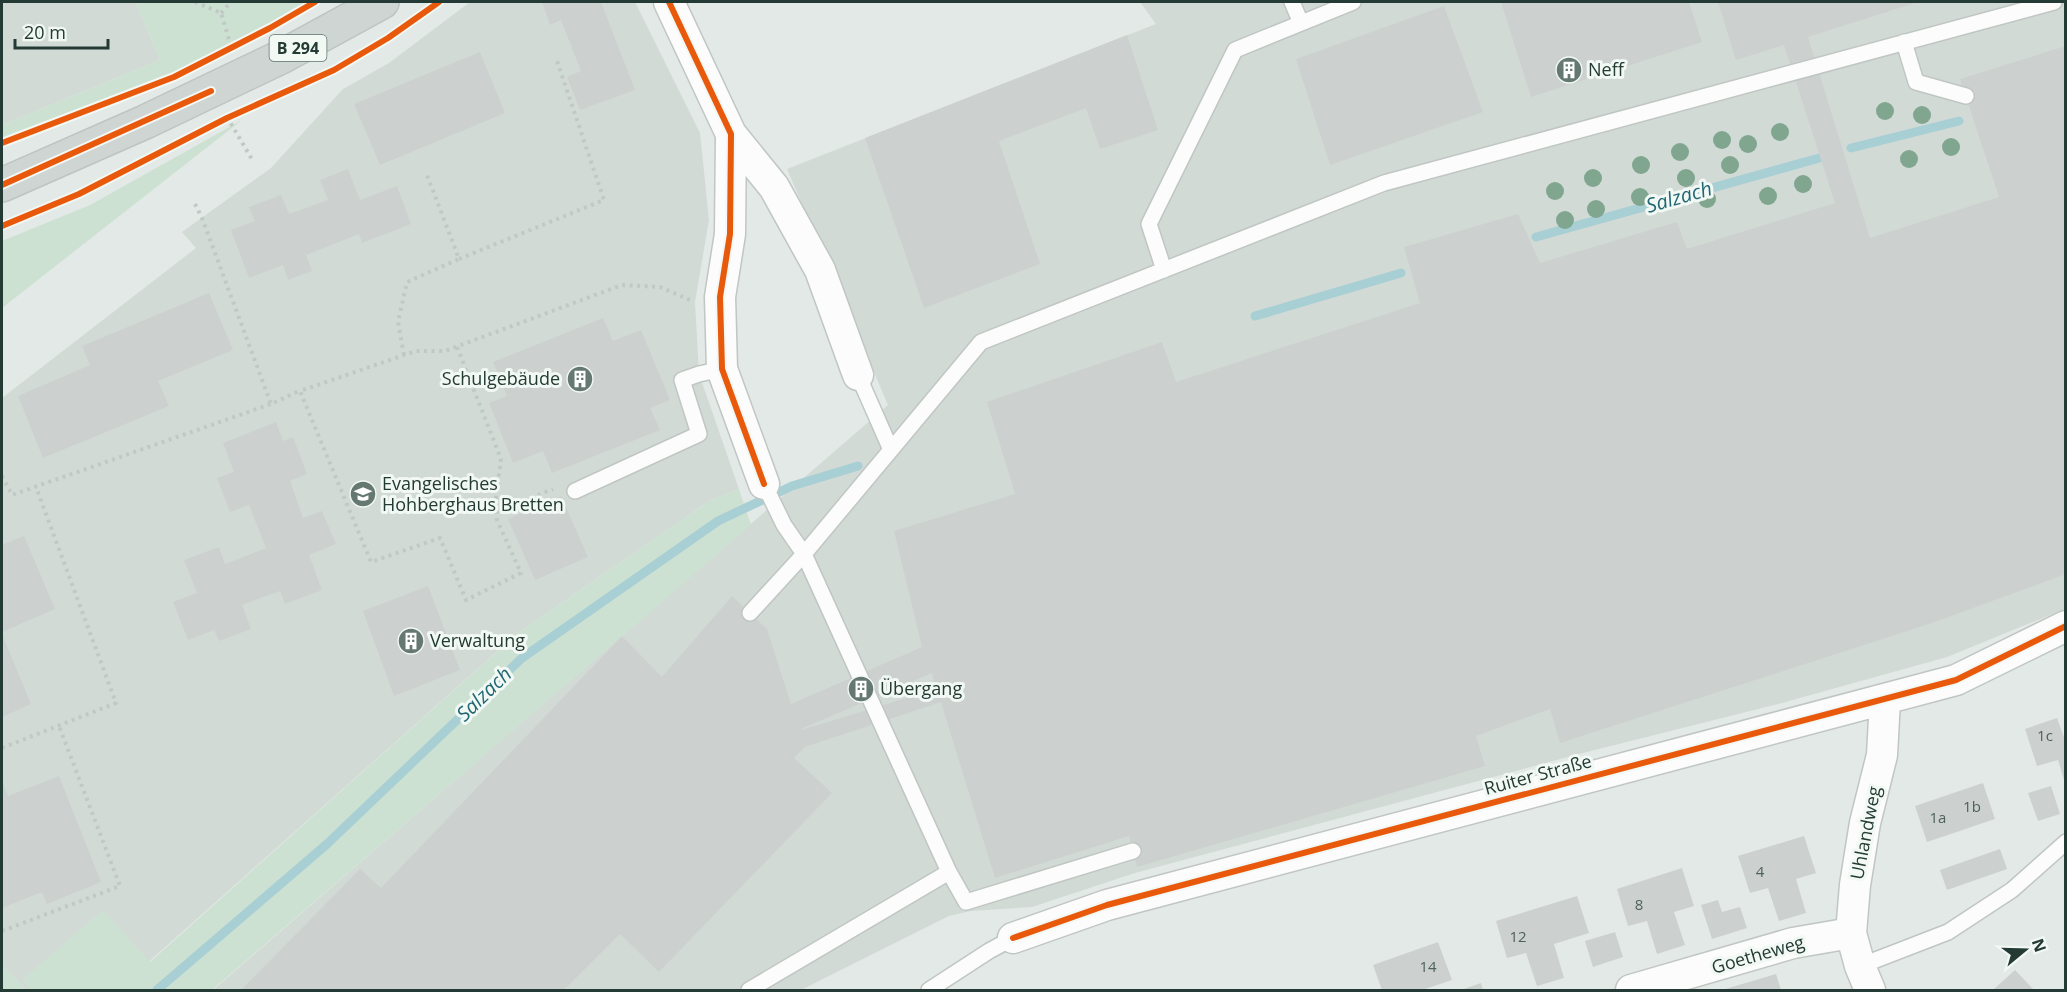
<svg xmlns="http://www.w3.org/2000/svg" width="2067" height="992" viewBox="0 0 2067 992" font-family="'Open Sans',sans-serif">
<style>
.built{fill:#d2dad6}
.green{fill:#cde1d3}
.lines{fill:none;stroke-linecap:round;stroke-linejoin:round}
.stream{stroke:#a7cfd4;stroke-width:9}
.building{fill:#ccd1cf;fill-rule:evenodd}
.lane-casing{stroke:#c0c6c3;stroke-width:18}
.street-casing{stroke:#c0c6c3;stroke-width:33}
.primary-casing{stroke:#bcc5c2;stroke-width:36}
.path{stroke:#c0c9c5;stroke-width:4;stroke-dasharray:3 4.5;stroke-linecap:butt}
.lane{stroke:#fbfcfb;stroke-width:15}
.street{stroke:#fbfcfb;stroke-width:30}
.primary{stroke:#ced5d2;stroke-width:33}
.cycleway-casing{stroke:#f2f8f4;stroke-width:10}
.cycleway{stroke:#e8590c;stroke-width:6}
.tree{fill:#80a68f}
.labels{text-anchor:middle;stroke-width:6;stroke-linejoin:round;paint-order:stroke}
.number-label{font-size:15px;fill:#4e615c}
.shield{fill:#f2f8f4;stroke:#61746e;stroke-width:1.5}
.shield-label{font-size:16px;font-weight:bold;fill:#233b34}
.poi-label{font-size:18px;fill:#233b34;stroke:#f2f8f4;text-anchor:start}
.street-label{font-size:18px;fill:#233b34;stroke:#f2f8f4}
.water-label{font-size:20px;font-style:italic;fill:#216773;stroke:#f2f8f4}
</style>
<rect width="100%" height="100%" fill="#e3e9e6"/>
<path class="built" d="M 2,2 L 136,2 L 160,60 L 2,125 Z
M 470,2 L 635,2 L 700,133 L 709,220 L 695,302 L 699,374 L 739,489 L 711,500 L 518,633 L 117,990 L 26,990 L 2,966 L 2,398 L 196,248 L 182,232 L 271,168 L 343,89 L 389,63 Z
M 1140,2 L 2065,2 L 2065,609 L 1947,657 L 1782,703 L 1579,754 L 1135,873 L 1032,907 L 971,911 L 949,916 L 801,990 L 213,990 L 888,405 L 787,169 L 1156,24 Z"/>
<path class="green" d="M 136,2 L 315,2 L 270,28 L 174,77 L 2,143 L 2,125 L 160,60 Z
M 242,120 L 2,308 L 2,241 L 90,205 Z
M 739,489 L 751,525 L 212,990 L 31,990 L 22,980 L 103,910 L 150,962 L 518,633 L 711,500 Z
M 2,966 L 26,990 L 2,990 Z"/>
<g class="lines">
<path class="stream" d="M 1851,148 L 1959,121
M 1536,237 L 1823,157
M 1255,316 L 1401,273
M 157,990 L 327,844 L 522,658 L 718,521 L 792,486 L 858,466"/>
</g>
<path class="building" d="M 542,2 L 601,2 L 635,90 L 580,110 L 567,77 L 581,71 L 561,20 L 550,25 Z
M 1501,2 L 1689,2 L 1702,42 L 1531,97 Z
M 1718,2 L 1918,2 L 1808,37 L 1870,238 L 1999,197 L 1960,79 L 2066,46 L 2066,574 L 1932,623 L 1560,743 L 1550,709 L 1476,736 L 1485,766 L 1137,867 L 1129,836 L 995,878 L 941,702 L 805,747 L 794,758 L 832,793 L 659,972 L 620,934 L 564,990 L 241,990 L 360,869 L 381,888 L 622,636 L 662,677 L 732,596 L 767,629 L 791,704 L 922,647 L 894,531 L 1015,494 L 987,402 L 1162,342 L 1176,382 L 1420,303 L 1404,247 L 1518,214 L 1540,263 L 1677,222 L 1687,249 L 1835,203 L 1784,45 L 1736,60 ZM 932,673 L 936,689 L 801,730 L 801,729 Z
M 1444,6 L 1483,112 L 1330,165 L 1296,59 Z
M 1127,35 L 1158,130 L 1100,149 L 1086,108 L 999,141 L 1040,264 L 924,308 L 865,138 Z
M 480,52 L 505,113 L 380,165 L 354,104 Z
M 348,169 L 360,200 L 397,186 L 411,224 L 362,243 L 359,234 L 306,255 L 312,271 L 288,280 L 283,265 L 249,278 L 231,230 L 255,221 L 249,207 L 281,195 L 289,214 L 328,200 L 320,180 Z
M 209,293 L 233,350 L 158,381 L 169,406 L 43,458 L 18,396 L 90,365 L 82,346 Z
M 603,318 L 613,341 L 641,330 L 670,400 L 650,408 L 660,430 L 552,473 L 543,451 L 513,463 L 489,403 L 507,396 L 493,362 Z
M 276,422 L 283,441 L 293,437 L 307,474 L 290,481 L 303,518 L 322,511 L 336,544 L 309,555 L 322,590 L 285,604 L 280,591 L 242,605 L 251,629 L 219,641 L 214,630 L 188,640 L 173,602 L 197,593 L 184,560 L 219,547 L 225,564 L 266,548 L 249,505 L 230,512 L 217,478 L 234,472 L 223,443 Z
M 561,496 L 588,557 L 535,580 L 508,519 Z
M 24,536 L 55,609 L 2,632 L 2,545 Z
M 428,586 L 460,670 L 394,696 L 363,611 Z
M 2,634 L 31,704 L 2,717 Z
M 2057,718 L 2066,743 L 2065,783 L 2058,760 L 2037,766 L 2025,729 Z
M 59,776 L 101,882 L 47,904 L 42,892 L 2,908 L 2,781 L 8,796 Z
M 1983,783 L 1995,819 L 1927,842 L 1915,806 Z
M 2051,786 L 2060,814 L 2038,821 L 2028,793 Z
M 1804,836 L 1816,873 L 1796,879 L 1806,913 L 1779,921 L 1768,888 L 1750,893 L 1738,856 Z
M 2000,849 L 2007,869 L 1947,890 L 1940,870 Z
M 1682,868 L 1694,906 L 1674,912 L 1685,945 L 1657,954 L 1647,921 L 1628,926 L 1617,889 Z
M 1577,896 L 1589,933 L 1554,944 L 1564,978 L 1537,986 L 1526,953 L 1507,958 L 1496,921 Z
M 1718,900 L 1722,912 L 1740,907 L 1747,928 L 1712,939 L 1701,905 Z
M 1615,932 L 1623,957 L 1593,967 L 1585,941 Z
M 1438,942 L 1452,980 L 1422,990 L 1382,990 L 1373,965 Z
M 2015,970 L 2034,990 L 1993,990 Z
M 1776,974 L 1781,990 L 1722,990 Z
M 1481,983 L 1483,990 L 1461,990 Z"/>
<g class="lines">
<defs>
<path id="lane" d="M 1292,2 L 1301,23
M 1904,42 L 1916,82 L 1966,96
M 1164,270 L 1149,224 L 1235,50 L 1353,2
M 858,375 L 891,450
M 764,484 L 784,525 L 804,554 L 949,872
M 575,491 L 699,434 L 682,380 L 699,374 L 722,369
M 750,613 L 804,554 L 981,342 L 1384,183 L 2054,2
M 1860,966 L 1948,932 L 2012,890 L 2066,842
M 749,990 L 949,872 L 966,902 L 1133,851
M 929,990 L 989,951 L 1013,938"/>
<path id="street" d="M 669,2 L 731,134 L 730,234 L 720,297 L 722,369 L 764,484
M 731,134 L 774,187 L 820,270 L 858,375
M 1013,938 L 1107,905 L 1956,680 L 2066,626
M 1631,990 L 1793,943 L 1851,933
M 1870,990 L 1860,966 L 1851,933 L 1855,885 L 1865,823 L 1882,755 L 1885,700"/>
<path id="primary" d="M 2,185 L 145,122 L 283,56 L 382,2"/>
</defs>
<use href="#lane" class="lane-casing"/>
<use href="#street" class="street-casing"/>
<use href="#primary" class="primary-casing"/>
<path class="path" d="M 195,2 L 221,13 L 231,46
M 221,13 L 231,2
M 227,117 L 253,161
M 195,204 L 202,218 L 271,404 L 299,391
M 459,259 L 604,200 L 556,58
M 457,347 L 501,459 L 495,505 L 497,520 L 521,573 L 466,600 L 440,538 L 371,562 L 300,391 L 416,351 L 445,351 L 622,285 L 660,287 L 690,300
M 404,355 L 398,322 L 407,282 L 459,259 L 427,175
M 2,476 L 12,495 L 271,404
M 496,512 L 553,489
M 2,748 L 116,703 L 36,487
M 2,931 L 120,886 L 59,726"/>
<use href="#lane" class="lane"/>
<use href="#street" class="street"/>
<use href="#primary" class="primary"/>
<defs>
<path id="cycleway" d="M 669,2 L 731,134 L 730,234 L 720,297 L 722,369 L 764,484
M 2,143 L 174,77 L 270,28 L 315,2
M 2,185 L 211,91
M 2,226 L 79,194 L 227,118 L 334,70 L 388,38 L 439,2
M 1013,938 L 1107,905 L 1956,680 L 2066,626"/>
</defs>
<use href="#cycleway" class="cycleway-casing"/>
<use href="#cycleway" class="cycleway"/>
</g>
<g class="tree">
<circle cx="1885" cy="111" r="9"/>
<circle cx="1922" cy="115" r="9"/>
<circle cx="1780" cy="132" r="9"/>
<circle cx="1722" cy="140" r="9"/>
<circle cx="1748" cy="144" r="9"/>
<circle cx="1951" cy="147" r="9"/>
<circle cx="1680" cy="152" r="9"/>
<circle cx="1909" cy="159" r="9"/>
<circle cx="1641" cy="165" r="9"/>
<circle cx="1730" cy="165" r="9"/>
<circle cx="1593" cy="178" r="9"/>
<circle cx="1686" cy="178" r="9"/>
<circle cx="1803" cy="184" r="9"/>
<circle cx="1555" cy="191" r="9"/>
<circle cx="1768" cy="196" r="9"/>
<circle cx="1640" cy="197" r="9"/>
<circle cx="1707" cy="199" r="9"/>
<circle cx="1596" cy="209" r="9"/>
<circle cx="1565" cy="220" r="9"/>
</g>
<defs>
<symbol id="building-disc" viewBox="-11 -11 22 22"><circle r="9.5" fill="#667872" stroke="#f2f8f4"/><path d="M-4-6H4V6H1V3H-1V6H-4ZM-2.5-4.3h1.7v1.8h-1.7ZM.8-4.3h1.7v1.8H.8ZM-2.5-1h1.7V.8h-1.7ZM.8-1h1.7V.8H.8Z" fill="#fff"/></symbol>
<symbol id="school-disc" viewBox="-11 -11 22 22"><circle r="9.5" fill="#667872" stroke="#f2f8f4"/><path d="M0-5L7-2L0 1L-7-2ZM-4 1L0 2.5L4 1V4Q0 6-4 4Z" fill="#fff"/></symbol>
</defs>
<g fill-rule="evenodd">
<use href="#building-disc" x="1554" y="55" width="30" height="30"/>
<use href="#building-disc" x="565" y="364" width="30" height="30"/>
<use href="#school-disc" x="348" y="479" width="30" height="30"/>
<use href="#building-disc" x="396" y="626" width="30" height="30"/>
<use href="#building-disc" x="846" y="674" width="30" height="30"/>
</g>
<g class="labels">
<g class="number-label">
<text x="2045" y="741">1c</text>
<text x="1972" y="812">1b</text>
<text x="1938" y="823">1a</text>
<text x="1760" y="877">4</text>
<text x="1639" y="910">8</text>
<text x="1518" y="942">12</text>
<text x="1428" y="972">14</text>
</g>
<rect class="shield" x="269.5" y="35" width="57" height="26" rx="4.5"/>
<g class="shield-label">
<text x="298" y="54">B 294</text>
</g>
<g class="poi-label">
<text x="1588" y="76">Neff</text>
<text x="560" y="385" text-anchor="end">Schulgebäude</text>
<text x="382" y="490">Evangelisches<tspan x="382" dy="21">Hohberghaus Bretten</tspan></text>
<text x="430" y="647">Verwaltung</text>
<text x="880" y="695">Übergang</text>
</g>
<g class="street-label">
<text transform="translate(1538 775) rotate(-15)" y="6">Ruiter Straße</text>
<text transform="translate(1866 833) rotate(-79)" y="6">Uhlandweg</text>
<text transform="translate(1758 955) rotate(-16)" y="6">Goetheweg</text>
</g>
<g class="water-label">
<text transform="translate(1679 197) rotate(-16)" y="7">Salzach</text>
<text transform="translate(484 694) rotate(-44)" y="7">Salzach</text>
</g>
</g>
<rect width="2067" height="992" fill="none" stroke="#233b34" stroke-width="6"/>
<g transform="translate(2025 950) rotate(71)" stroke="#f2f8f4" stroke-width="4.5" paint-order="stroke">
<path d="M0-4.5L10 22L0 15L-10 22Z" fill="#233b34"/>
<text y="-9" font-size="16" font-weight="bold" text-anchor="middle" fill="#233b34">N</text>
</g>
<path d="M15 39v9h93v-9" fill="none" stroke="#233b34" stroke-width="3"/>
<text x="24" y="39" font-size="18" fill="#233b34" stroke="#f2f8f4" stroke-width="4.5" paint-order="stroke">20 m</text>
</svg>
